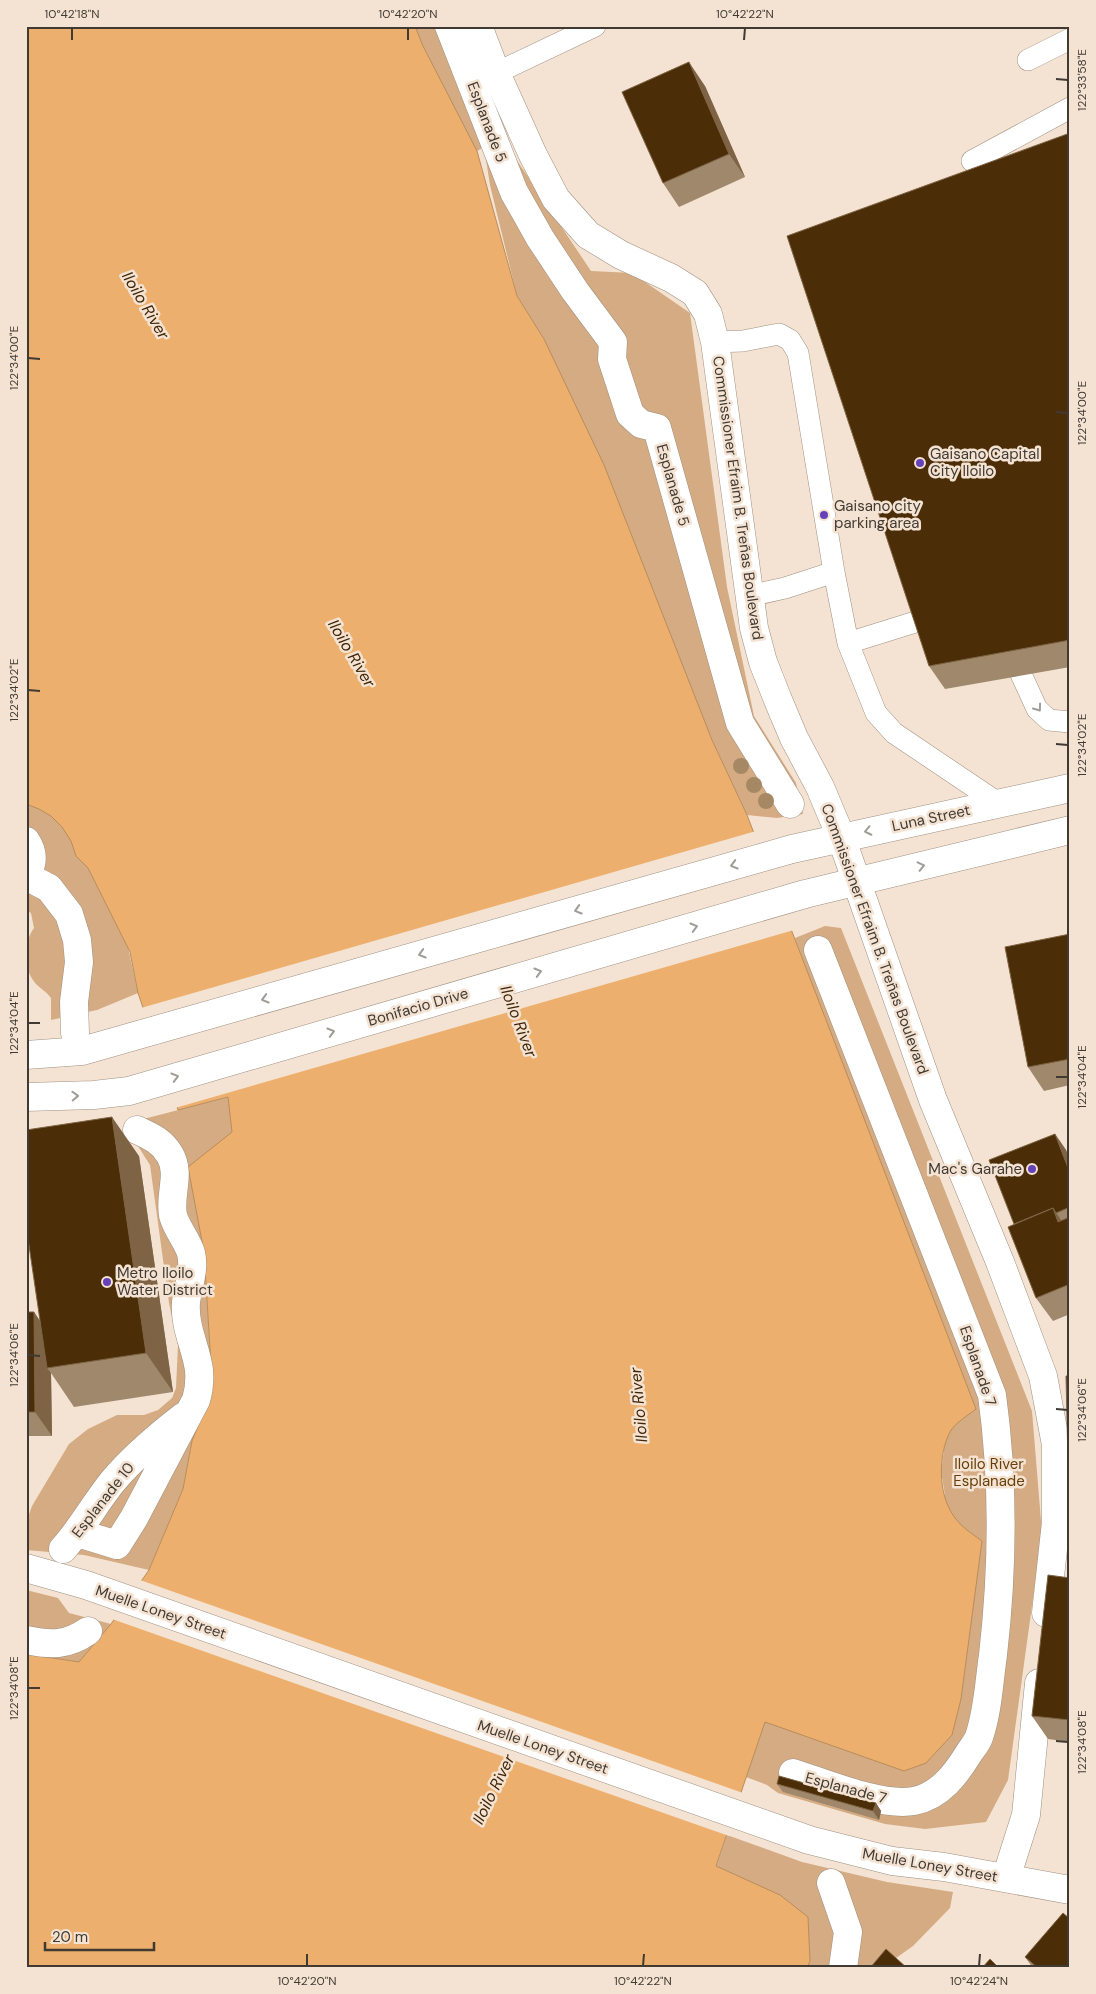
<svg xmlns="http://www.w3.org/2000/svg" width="1096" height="1994" viewBox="0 0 1096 1994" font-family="'DM Sans',sans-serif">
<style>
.green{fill:#d4ab82}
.water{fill:#edaf6d;stroke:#b98c5c}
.pier{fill:#f4e3d2}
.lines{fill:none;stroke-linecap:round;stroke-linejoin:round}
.lane-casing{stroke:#a09080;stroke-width:22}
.street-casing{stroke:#a09080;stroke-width:29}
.secondary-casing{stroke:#a09080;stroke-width:29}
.primary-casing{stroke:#a09080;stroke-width:29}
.lane{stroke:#fff;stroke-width:21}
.street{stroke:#fff;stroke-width:28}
.secondary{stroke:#fff;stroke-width:28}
.primary{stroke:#fff;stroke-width:28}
.tree{fill:#a68964}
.wall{fill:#a0886c}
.shaded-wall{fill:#7e6444}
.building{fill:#4b2d07;stroke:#7e6444}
.oneway{stroke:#a09c99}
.ticks{fill:none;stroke:#413a33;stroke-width:2}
.poi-dot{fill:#6641b9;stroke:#f4e3d2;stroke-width:2}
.labels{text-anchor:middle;stroke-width:5;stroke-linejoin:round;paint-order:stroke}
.street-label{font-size:15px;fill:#413a33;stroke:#f4e3d2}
.poi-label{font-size:15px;fill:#413a33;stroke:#f4e3d2;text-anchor:start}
.park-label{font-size:15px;fill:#673f0a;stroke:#f4e3d2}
.water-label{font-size:16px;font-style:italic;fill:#3f2608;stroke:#f4e3d2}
.neatline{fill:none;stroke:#413a33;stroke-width:2}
.ticks-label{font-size:12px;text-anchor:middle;fill:#413a33}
</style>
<rect width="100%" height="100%" fill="#f4e3d2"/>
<path class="green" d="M 373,26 L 460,26 L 512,153 L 591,271 L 632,273 L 690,313 L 727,587 L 754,716 L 796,783 L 803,814 L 777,818 L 747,815 L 712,740 L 544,339 L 517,296 L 490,185 L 484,147 L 477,151 L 440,135 Z
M 26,763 L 103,834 L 138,993 L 97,1010 L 51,1020 L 51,998 C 47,992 41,989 36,984 C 23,970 23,943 34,928 L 31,913 L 26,910 Z
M 825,926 L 841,928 L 1032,1411 L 1042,1533 L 1008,1780 L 986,1822 L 925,1829 L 885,1824 L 778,1793 L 767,1785 L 746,1777 L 765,1721 L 849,1751 L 945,1495 L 941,1471 L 944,1451 L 795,938 Z
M 229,1097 L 232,1132 L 205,1271 L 211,1364 L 208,1401 L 192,1441 L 183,1489 L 149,1570 L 84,1555 L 26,1550 L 26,1523 L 32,1506 L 69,1444 L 88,1429 L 117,1415 L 144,1415 L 158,1410 L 172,1398 L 176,1388 L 178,1345 L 169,1303 L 150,1165 L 124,1124 Z
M 26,1590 L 58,1598 L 69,1613 L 111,1624 L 79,1662 L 26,1654 Z
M 727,1835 L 802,1862 L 887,1882 L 953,1892 L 950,1908 L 913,1946 L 882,1968 L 714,1968 L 716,1867 Z"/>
<path class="water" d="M 26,26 L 415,26 L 423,46 L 477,151 L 517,296 L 544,339 L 604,465 L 712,740 L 747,815 L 976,1409 C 967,1416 955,1423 950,1432 C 938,1455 938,1493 953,1515 C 960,1526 971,1533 982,1541 L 961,1699 L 952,1735 L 926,1763 L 904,1771 L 765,1722 L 716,1866 L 780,1895 L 808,1917 L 810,1961 L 807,1968 L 26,1968 L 26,1654 L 79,1662 L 111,1624 L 149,1570 L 183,1489 L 192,1441 L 208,1401 L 211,1364 L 204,1252 L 188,1167 L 232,1132 L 228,1097 L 178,1110 L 138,993 L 130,952 L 88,868 L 76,856 L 71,841 L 62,827 L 51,816 L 39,809 L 26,804 Z"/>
<path class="pier" d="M 756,831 L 794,930 L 175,1108 L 141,1008 Z
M 140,1580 L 743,1793 L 729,1836 L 112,1619 Z"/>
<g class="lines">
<defs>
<path id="lane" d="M 1028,60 L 1070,39
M 496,73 L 595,26
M 972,161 L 1070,108
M 715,342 L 743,341 L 779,334 L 790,340 L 798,353 L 834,572
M 749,596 L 785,588 L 834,572 L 848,643 L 941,614
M 848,643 L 876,713 L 894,733 L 998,803
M 1010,650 L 1037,709 L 1049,720 L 1070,722"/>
<path id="street" d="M 449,26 L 514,192 L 540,238 L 575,291 L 613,342 L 612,359 L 630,414 L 641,424 L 657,428 L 740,723 L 790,804
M 26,841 C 34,853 34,863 26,876
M 26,876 L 49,888 L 69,914 L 77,940 L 79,962 L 74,1002 L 75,1033
M 78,1533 L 117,1545 L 134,1518 L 196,1400 C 199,1390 200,1381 199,1370 C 196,1347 184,1327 186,1302 C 188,1286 195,1270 191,1253 C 187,1240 176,1228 173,1215 C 169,1195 181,1174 170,1155 C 162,1141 150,1136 137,1130
M 63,1549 C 82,1528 95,1503 113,1481 C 134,1456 158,1436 184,1416
M 26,1640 C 50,1645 67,1646 88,1631
M 793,1773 C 825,1783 881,1807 914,1801 C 940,1796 956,1774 969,1753 C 972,1748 977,1743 979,1737 C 988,1711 989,1682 993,1655 C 1003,1568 1004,1482 992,1395 L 818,950
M 831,1883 L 848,1932 L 843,1968"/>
<path id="secondary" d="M 478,26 L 496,73 L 533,155 L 556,199 L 588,235 L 621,255 L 671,278 L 695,293 L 708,314 L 715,342 L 754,628 L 763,662 L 778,700 L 794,738 L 820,787 L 841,837 L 933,1100 L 1000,1262 L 1043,1376 L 1056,1445 L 1056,1522 L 1046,1613
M 26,1568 L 86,1585 L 809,1840 L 892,1861 L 944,1867 L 1070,1890
M 1006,1878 L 1026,1815 L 1039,1683"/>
<path id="primary" d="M 26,1055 L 82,1051 L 792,849 L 1070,788
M 26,1097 L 94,1095 L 129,1091 L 805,894 L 1070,830"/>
</defs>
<use href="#lane" class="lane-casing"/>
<use href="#street" class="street-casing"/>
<use href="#secondary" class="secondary-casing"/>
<use href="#primary" class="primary-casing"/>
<use href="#lane" class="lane"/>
<use href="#street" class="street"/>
<use href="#secondary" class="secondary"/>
<use href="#primary" class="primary"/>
</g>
<g class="tree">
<circle cx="741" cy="766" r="8"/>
<circle cx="754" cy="785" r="8"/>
<circle cx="766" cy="801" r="8"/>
</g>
<path class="wall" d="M 705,86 L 745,177 L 679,207 L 663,183 Z
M 1070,133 L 1070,667 L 945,689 L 929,666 Z
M 1070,934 L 1070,1085 L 1044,1091 L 1028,1067 Z
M 1055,1134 L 1066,1150 L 1070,1160 L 1070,1314 L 1053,1321 L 1036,1298 Z
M 139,1156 L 173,1392 L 74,1407 L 51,1373 L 52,1436 L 26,1436 L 26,1312 L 34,1312 L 40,1321 Z
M 1070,1578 L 1070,1742 L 1048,1739 L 1032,1716 Z
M 777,1784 L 876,1803 L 881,1811 L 879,1820 L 783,1792 Z
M 1025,1957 L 1070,1968 L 1033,1968 Z"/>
<path class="shaded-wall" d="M 689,62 L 705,86 L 745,177 L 729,154 Z
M 112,1117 L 139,1156 L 173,1392 L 146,1353 Z
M 1055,1134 L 1066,1150 L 1070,1160 L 1070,1173 Z
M 1053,1208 L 1069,1232 L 1058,1222 Z
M 34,1312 L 50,1336 L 47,1368 L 51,1373 L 52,1436 L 35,1412 Z
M 876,1803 L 881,1811 L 879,1820 L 873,1811 Z"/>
<path class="building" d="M 689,62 L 729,154 L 663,183 L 622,92 Z
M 1070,133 L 1070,640 L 929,666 L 787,236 Z
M 1070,934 L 1070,1059 L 1028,1067 L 1005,947 Z
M 112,1117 L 146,1353 L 47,1368 L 26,1225 L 26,1130 Z
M 1055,1134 L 1070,1173 L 1070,1207 L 1056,1213 L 1053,1208 L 1014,1224 L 989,1160 Z
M 1053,1208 L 1058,1222 L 1070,1217 L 1070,1284 L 1036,1298 L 1008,1227 Z
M 26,1312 L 34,1312 L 35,1412 L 26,1412 Z
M 1066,1376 L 1070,1376 L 1070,1463 L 1068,1463 Z
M 1048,1575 L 1070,1578 L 1070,1720 L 1032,1716 Z
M 779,1776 L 876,1803 L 873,1811 L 777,1784 Z
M 1063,1913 L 1070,1919 L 1070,1968 L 1038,1968 L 1025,1957 Z
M 886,1949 L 907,1968 L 870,1968 Z
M 990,1959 L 999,1968 L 982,1968 Z"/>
<defs><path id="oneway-chevron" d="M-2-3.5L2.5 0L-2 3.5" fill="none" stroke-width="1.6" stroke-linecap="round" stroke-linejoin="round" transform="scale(1.25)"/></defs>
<g class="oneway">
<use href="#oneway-chevron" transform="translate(1038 708) rotate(54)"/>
<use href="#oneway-chevron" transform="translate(868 831) rotate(168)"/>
<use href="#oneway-chevron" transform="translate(734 865) rotate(164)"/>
<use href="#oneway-chevron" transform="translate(921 866) rotate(-13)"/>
<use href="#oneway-chevron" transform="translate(578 910) rotate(164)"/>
<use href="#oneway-chevron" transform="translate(694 927) rotate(-16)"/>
<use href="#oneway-chevron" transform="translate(422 954) rotate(164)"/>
<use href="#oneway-chevron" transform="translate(538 972) rotate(-16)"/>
<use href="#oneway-chevron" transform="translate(265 999) rotate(164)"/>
<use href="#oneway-chevron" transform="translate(331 1032) rotate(-16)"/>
<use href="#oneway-chevron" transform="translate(175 1077) rotate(-16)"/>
<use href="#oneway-chevron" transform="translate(75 1096) rotate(-2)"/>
</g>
<path class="ticks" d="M 72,40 L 72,28M 408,40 L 408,28M 744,40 L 745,28M 1056,79 L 1068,80M 28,358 L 40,359M 1056,412 L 1068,413M 28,690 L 40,691M 1056,744 L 1068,745M 28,1023 L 40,1023M 1056,1077 L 1068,1077M 28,1355 L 40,1356M 1056,1409 L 1068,1410M 28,1688 L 40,1688M 1056,1741 L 1068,1742M 307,1966 L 307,1954M 643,1966 L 644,1954M 979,1966 L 980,1954"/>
<g class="poi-dot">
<circle cx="920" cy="463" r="5"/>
<circle cx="824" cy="515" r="5"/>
<circle cx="1032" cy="1169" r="5"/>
<circle cx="107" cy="1282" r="5"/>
</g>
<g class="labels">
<g class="street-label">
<text transform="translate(487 122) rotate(69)" y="5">Esplanade 5</text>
<text transform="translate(673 485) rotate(74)" y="5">Esplanade 5</text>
<text transform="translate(738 498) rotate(82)" y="5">Commissioner Efraim B. Treñas Boulevard</text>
<text transform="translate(931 818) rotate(-12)" y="5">Luna Street</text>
<text transform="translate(875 939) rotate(70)" y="5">Commissioner Efraim B. Treñas Boulevard</text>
<text transform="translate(418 1007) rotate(-16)" y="5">Bonifacio Drive</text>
<text transform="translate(978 1366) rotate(71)" y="5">Esplanade 7</text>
<text transform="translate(103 1500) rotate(-52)" y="5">Esplanade 10</text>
<text transform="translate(161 1612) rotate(19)" y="5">Muelle Loney Street</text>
<text transform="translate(543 1747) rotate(19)" y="5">Muelle Loney Street</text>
<text transform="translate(846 1788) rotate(15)" y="5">Esplanade 7</text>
<text transform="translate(930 1865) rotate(10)" y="5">Muelle Loney Street</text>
</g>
<g class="poi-label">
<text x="930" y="459">Gaisano Capital<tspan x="930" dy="17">City Iloilo</tspan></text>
<text x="834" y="511">Gaisano city<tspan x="834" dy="17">parking area</tspan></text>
<text x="1022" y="1174" text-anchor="end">Mac's Garahe</text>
<text x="117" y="1278">Metro Iloilo<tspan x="117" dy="17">Water District</tspan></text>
</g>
<g class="park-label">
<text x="989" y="1469">Iloilo River<tspan x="989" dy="17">Esplanade</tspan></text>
</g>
<g class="water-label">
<text transform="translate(146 305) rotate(59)" y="6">Iloilo River</text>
<text transform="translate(352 653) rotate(59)" y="6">Iloilo River</text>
<text transform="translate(519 1021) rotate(69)" y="6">Iloilo River</text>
<text transform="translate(638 1405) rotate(-95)" y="6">Iloilo River</text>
<text transform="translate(493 1789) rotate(-64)" y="6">Iloilo River</text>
</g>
</g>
<rect width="1096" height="1994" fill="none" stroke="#f4e3d2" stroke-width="55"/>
<path d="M45 1942v8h109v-8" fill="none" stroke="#413a33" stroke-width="2.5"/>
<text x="52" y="1942" font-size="15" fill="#413a33" stroke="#f4e3d2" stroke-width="4" paint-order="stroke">20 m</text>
<rect x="28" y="28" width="1040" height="1938" class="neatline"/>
<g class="ticks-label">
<text x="72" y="18">10°42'18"N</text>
<text x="408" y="18">10°42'20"N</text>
<text x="745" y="18">10°42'22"N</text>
<text transform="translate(1082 80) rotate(-90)" y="4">122°33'58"E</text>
<text transform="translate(14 358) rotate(-90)" y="4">122°34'00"E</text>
<text transform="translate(1082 413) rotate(-90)" y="4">122°34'00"E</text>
<text transform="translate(14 690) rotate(-90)" y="4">122°34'02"E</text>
<text transform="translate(1082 745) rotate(-90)" y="4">122°34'02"E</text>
<text transform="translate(14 1023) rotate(-90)" y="4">122°34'04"E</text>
<text transform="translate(1082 1077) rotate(-90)" y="4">122°34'04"E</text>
<text transform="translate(14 1355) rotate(-90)" y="4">122°34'06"E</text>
<text transform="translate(1082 1410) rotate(-90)" y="4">122°34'06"E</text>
<text transform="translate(14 1688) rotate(-90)" y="4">122°34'08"E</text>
<text transform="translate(1082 1742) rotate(-90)" y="4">122°34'08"E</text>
<text x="307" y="1985">10°42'20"N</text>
<text x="643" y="1985">10°42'22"N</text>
<text x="979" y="1985">10°42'24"N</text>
</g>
</svg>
